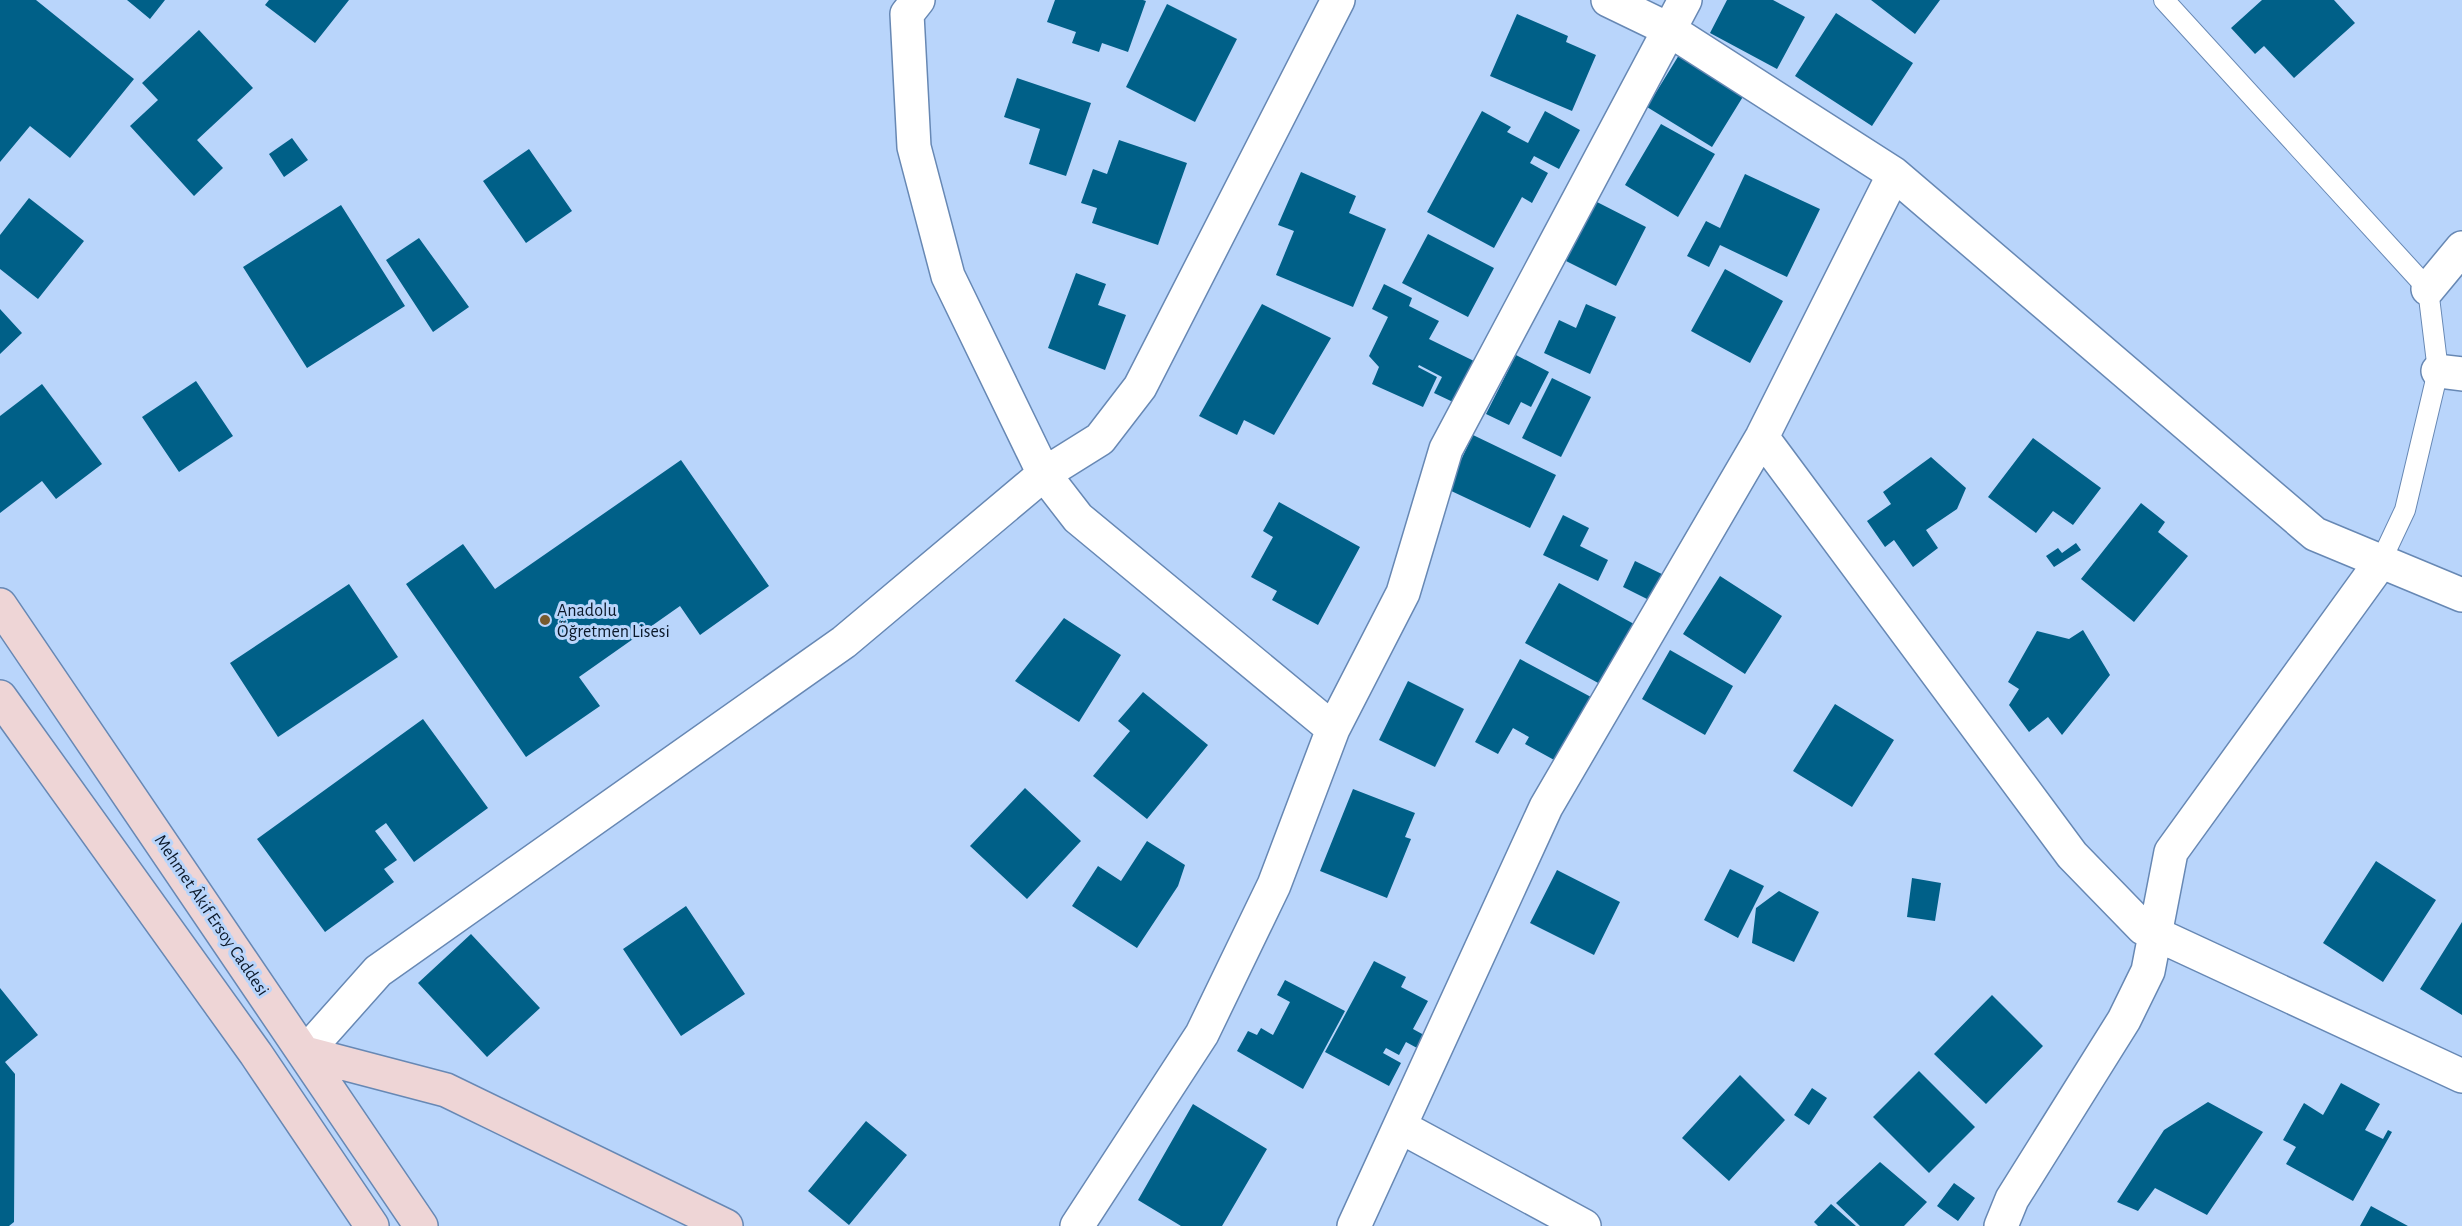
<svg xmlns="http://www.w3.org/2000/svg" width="2462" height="1226" viewBox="0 0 2462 1226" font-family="'Alegreya Sans',sans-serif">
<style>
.building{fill:#006088}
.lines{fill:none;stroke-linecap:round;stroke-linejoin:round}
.lane-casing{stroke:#6788b4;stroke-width:22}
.street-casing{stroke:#6788b4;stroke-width:36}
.secondary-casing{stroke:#6788b4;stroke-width:36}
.lane{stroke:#fff;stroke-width:20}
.street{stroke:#fff;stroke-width:33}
.secondary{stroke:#eed5d6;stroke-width:33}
.poi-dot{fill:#775a2d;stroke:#b9d5fb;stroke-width:2}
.labels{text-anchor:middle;stroke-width:6;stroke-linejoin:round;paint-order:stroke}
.poi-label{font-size:18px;fill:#0b1829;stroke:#b9d5fb;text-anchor:start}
.street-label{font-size:18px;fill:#0b1829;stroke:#b9d5fb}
</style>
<rect width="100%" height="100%" fill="#b9d5fb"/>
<path class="building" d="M 0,0 L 36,0 L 134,79 L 70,158 L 30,126 L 0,162 Z
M 127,0 L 165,0 L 150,19 Z
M 269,0 L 349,0 L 315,43 L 265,5 Z
M 1055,0 L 1143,0 L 1146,1 L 1128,52 L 1102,43 L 1099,52 L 1072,43 L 1076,32 L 1047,22 Z
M 1727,0 L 1773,0 L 1805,17 L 1777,69 L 1710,33 Z
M 1871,0 L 1940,0 L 1915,34 Z
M 2262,0 L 2334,0 L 2355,23 L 2294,78 L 2264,46 L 2255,54 L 2231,28 Z
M 1167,4 L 1237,39 L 1195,122 L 1126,87 Z
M 1836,13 L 1913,63 L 1872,126 L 1795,76 Z
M 1517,14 L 1568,36 L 1566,42 L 1596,55 L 1572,111 L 1490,76 Z
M 199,30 L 253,88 L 197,140 L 223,168 L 194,196 L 130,126 L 158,100 L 142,83 Z
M 1679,55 L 1744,95 L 1712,147 L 1647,107 Z
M 1017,78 L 1091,103 L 1066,176 L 1029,164 L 1040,129 L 1004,117 Z
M 1482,111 L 1511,127 L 1507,132 L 1528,143 L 1545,111 L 1580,130 L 1559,169 L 1534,156 L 1530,163 L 1548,173 L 1532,203 L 1522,197 L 1494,248 L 1427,212 Z
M 1661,124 L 1715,154 L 1678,217 L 1625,185 Z
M 292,138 L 308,160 L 284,177 L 269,154 Z
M 1119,140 L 1187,163 L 1158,245 L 1092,223 L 1097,208 L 1081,203 L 1093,169 L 1107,174 Z
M 529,149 L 572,211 L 526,243 L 483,181 Z
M 1301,172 L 1356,196 L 1349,213 L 1386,229 L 1353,307 L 1276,275 L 1294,231 L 1278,225 Z
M 1745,174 L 1820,209 L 1787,277 L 1720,245 L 1709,267 L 1687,256 L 1706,221 L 1720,228 Z
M 29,198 L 84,241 L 38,299 L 0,269 L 0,235 Z
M 1597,202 L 1646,227 L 1616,286 L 1566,261 Z
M 341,205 L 405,306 L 307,368 L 243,267 Z
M 1428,234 L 1494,268 L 1468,317 L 1402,283 Z
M 419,238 L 469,307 L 433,332 L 386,260 Z
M 1725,269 L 1783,301 L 1750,363 L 1691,331 Z
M 1076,273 L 1106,284 L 1098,305 L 1126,315 L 1105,370 L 1048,348 Z
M 1384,284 L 1412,298 L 1409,306 L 1439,321 L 1429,339 L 1474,361 L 1453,402 L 1434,393 L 1442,377 L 1419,365 L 1418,367 L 1437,377 L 1423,407 L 1372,384 L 1379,367 L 1369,356 L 1388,317 L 1372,309 Z
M 1262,304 L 1331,338 L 1274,435 L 1244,420 L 1237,435 L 1199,416 Z
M 1586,304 L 1616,317 L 1590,374 L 1544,353 L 1559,320 L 1576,328 Z
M 0,309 L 22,333 L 0,354 Z
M 1516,355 L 1549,372 L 1531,407 L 1521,402 L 1509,425 L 1486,414 Z
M 1552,378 L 1591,397 L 1561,457 L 1522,438 Z
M 196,381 L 233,436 L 179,472 L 142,417 Z
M 42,384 L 102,464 L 56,499 L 42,481 L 0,513 L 0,416 Z
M 1473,435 L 1556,475 L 1530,528 L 1447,489 Z
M 2033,438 L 2101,488 L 2073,525 L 2053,511 L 2036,533 L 1988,497 Z
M 1931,457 L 1966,488 L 1957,509 L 1926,530 L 1938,548 L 1913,567 L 1894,540 L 1885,547 L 1867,521 L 1891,504 L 1883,492 Z
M 681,460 L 769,586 L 700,635 L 680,606 L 579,677 L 600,706 L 526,757 L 406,584 L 463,544 L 495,589 Z
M 1279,502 L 1360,547 L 1318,625 L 1272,600 L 1277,591 L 1251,577 L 1273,537 L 1263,531 Z
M 2141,503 L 2165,522 L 2158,532 L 2188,556 L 2134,622 L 2081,579 Z
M 1563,515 L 1589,528 L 1580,546 L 1608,560 L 1598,581 L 1543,555 Z
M 2076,543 L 2081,550 L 2054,567 L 2046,556 L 2058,548 L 2062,553 Z
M 1635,561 L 1668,577 L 1655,603 L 1623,587 Z
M 1720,576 L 1782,616 L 1745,674 L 1683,634 Z
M 1559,583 L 1634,624 L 1600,684 L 1525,643 Z
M 349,584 L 398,657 L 278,737 L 230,663 Z
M 1064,618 L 1121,655 L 1079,722 L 1015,681 Z
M 2083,630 L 2110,675 L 2062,735 L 2048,717 L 2029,732 L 2009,705 L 2019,689 L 2008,682 L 2037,631 L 2069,639 Z
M 1670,650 L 1733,686 L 1705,735 L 1642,699 Z
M 1520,659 L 1591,697 L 1556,761 L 1525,744 L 1529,737 L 1513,728 L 1498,754 L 1475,742 Z
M 1408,681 L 1464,709 L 1435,767 L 1379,740 Z
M 1143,692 L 1208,745 L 1147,819 L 1093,776 L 1130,731 L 1118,721 Z
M 1835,704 L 1894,740 L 1852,807 L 1793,771 Z
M 423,719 L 488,808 L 414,862 L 386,823 L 375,831 L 397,860 L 384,869 L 394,882 L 325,932 L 257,839 Z
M 1025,788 L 1081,841 L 1027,899 L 970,846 Z
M 1353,789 L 1415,813 L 1405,837 L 1411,839 L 1387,898 L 1320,871 Z
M 1147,841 L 1185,865 L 1178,886 L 1137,948 L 1072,906 L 1098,866 L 1121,881 Z
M 2376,861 L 2436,900 L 2383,982 L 2323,943 Z
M 1730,869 L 1764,886 L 1738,938 L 1704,920 Z
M 1557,870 L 1620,902 L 1594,955 L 1530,923 Z
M 1912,878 L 1941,883 L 1935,921 L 1907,917 Z
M 1779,891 L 1819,912 L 1794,962 L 1752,943 L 1756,908 Z
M 686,906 L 745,994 L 681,1036 L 623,949 Z
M 2462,922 L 2462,1015 L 2420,989 Z
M 471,934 L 540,1008 L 487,1057 L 418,983 Z
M 1374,961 L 1406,977 L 1401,987 L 1428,1001 L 1413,1029 L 1424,1035 L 1417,1048 L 1406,1042 L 1399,1055 L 1386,1048 L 1383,1053 L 1401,1063 L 1389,1086 L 1325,1052 Z
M 1285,980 L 1345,1011 L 1303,1089 L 1237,1051 L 1248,1031 L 1257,1035 L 1261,1028 L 1273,1035 L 1290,1002 L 1277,995 Z
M 0,988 L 38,1035 L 5,1062 L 15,1074 L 14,1222 L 9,1226 L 0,1226 Z
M 1992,995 L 2043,1046 L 1986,1104 L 1934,1054 Z
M 1919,1071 L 1975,1127 L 1929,1173 L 1873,1117 Z
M 1740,1075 L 1785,1120 L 1729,1181 L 1682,1138 Z
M 2341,1083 L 2380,1104 L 2365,1130 L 2383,1139 L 2388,1130 L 2392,1132 L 2353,1201 L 2286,1164 L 2296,1147 L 2283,1140 L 2304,1103 L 2323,1115 Z
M 1812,1088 L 1827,1098 L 1809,1125 L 1794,1115 Z
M 2208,1102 L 2263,1132 L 2207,1215 L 2155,1188 L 2138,1211 L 2117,1202 L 2164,1130 Z
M 1193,1104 L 1267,1149 L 1222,1226 L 1181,1226 L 1138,1200 Z
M 866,1121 L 907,1155 L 849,1225 L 808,1191 Z
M 1880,1162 L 1927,1202 L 1904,1226 L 1860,1226 L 1836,1203 Z
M 1954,1183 L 1975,1198 L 1958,1221 L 1937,1206 Z
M 1831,1204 L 1856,1226 L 1818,1226 L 1814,1222 Z
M 2371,1206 L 2408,1226 L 2360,1226 Z"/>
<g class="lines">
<defs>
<path id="lane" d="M 2164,0 L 2428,289 L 2438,371 L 2405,510 L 2380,563"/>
<path id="street" d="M 918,0 L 907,14 L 914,147 L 948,276 L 1044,474 L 1078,518 L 1333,729
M 1608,0 L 1668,29 L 1894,174 L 2315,534 L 2462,595
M 2428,289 L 2462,248
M 2438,371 L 2462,374
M 1762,437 L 2072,855 L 2143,928 L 2462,1076
M 305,1053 L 378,971 L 844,642 L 1044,474 L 1100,439 L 1140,387 L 1338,0
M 1401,1127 L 1584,1226
M 1077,1226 L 1202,1034 L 1274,885 L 1333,729 L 1403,593 L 1446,449 L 1685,0
M 1354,1226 L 1546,807 L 1762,437 L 1894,174
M 2001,1226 L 2012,1199 L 2124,1020 L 2148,971 L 2171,852 L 2380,563"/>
<path id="secondary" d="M 0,605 L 421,1226
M 0,697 L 256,1054 L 372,1226
M 305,1053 L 446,1090 L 726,1226"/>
</defs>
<use href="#lane" class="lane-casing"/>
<use href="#street" class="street-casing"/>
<use href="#secondary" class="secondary-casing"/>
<use href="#lane" class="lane"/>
<use href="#street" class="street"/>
<use href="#secondary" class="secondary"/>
</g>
<circle class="poi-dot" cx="545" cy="620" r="6"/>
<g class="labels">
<g class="poi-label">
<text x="557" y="616">Anadolu<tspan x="557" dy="21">Öğretmen Lisesi</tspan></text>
</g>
<g class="street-label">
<text transform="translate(212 915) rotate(56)" y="6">Mehmet Âkif Ersoy Caddesi</text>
</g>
</g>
</svg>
